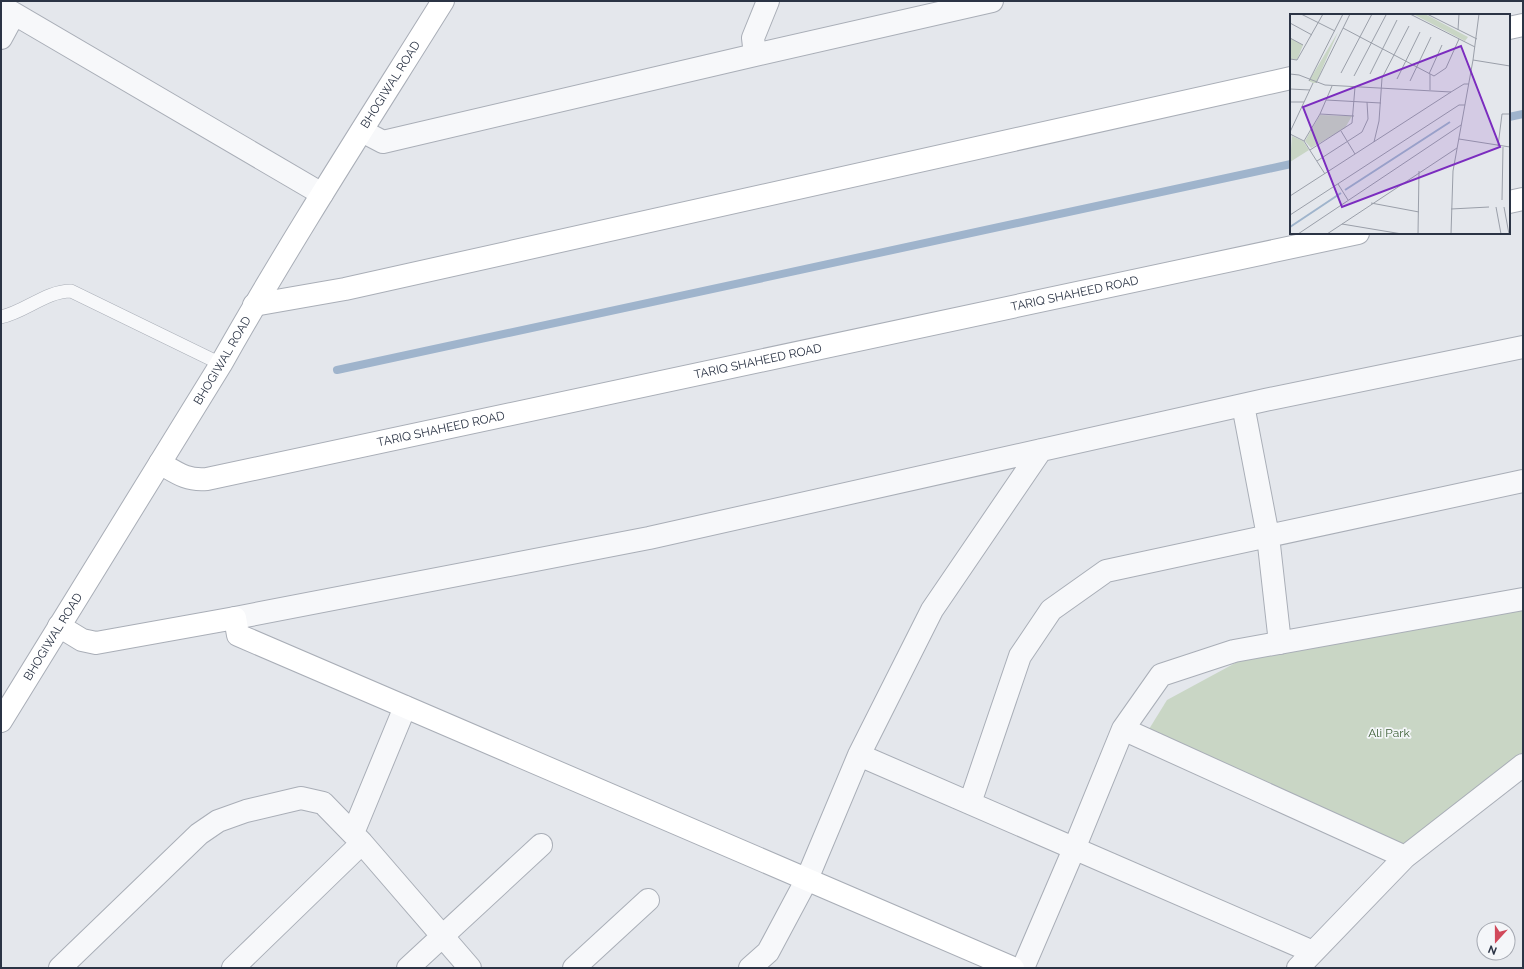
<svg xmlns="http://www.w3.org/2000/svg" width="1524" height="969" viewBox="0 0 1524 969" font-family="Raleway,sans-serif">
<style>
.green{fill:#c9d6c5}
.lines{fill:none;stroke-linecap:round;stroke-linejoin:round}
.stream{stroke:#9fb4cc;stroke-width:8}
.lane-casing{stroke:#a9aeb7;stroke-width:14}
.street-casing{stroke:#a9aeb7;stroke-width:24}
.secondary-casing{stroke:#a9aeb7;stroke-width:24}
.lane{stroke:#f7f8fa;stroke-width:13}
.street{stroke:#f7f8fa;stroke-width:22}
.secondary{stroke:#fff;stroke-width:22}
.labels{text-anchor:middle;stroke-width:3.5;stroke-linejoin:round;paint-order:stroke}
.street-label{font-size:12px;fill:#2b3445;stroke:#f4f6f9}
.park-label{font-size:12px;fill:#3f6138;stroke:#f4f6f9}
.inset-river{fill:none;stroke:#9fb4cc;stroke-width:2}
.inset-road{fill:none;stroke:#9a9fa9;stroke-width:1}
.view{fill:#7b2cbf;fill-opacity:0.15;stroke:#7b2cbf;stroke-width:2}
.inset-edge{fill:none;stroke:#2b3445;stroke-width:2}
</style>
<rect width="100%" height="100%" fill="#e4e7ec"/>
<path class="green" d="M 1523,608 L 1523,755 L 1403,849 L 1146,734 L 1167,700 L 1239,661 Z"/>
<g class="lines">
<path class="stream" d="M 1509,117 L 1523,114
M 337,370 L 1291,164"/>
<defs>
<path id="lane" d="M 1,317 C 25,312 46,291 71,291 L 221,364"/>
<path id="street" d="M 1,6 L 322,194
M 1,38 L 14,14
M 755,55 L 753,38 L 768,1
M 362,131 L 383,142 L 755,55 L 992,1
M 1243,405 L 1268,536 L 1280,643
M 235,618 L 649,538 L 1265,400 L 1523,347
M 1123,729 L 1405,857
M 859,755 L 1313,952
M 970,803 L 1020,656 L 1051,610 L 1106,571 L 1523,481
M 353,833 L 405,707
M 60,968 L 199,834 L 218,821 L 246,811 L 301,798 L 323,803 L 362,843 L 470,968
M 233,968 L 362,843
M 408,968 L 541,845
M 574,968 L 648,900
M 750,968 L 768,952 L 807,879 L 859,755 L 932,610 L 1041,450
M 1023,968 L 1074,849 L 1123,729 L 1161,675 L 1234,651 L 1523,599
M 1298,968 L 1405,857 L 1523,765"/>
<g id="secondary">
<path d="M 1509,28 L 1523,25"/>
<path d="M 1509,202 L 1523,199"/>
<path d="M 254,305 L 345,289 L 1291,78"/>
<path id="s1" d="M 160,463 C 177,473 187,481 207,479 L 1358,233"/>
<path d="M 59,626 L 82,640 L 96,643 L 235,618 L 238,635 L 1013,968"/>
<path id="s2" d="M 1,721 L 221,364 C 291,240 368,121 443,1"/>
</g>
</defs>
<use href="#lane" class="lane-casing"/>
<use href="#street" class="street-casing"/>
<use href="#secondary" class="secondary-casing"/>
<use href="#lane" class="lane"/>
<use href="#street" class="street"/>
<use href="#secondary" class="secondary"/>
</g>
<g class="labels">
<g class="street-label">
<text dy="4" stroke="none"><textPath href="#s2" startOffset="746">BHOGIWAL ROAD</textPath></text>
<text dy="4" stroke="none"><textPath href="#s1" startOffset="938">TARIQ SHAHEED ROAD</textPath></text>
<text dy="4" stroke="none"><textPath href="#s2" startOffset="423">BHOGIWAL ROAD</textPath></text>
<text dy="4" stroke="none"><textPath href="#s1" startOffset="614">TARIQ SHAHEED ROAD</textPath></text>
<text dy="4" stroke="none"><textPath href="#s1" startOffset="290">TARIQ SHAHEED ROAD</textPath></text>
<text dy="4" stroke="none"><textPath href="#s2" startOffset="99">BHOGIWAL ROAD</textPath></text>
</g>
<g class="park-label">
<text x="1389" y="737">Ali Park</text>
</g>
</g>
<g transform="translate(1290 14)">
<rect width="220" height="220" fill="#e4e7ec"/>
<path d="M 123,0 L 135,0 L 178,23 L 175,27 ZM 48,18 L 26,69 L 23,69 L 19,67 ZM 0,24 L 13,31 L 7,46 L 0,45 ZM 30,101 L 62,102 L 55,114 L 21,134 L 15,127 ZM 2,122 L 13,127 L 19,136 L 0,148 Z" fill="#c9d6c5"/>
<path class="inset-river" d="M 55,176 L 160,108M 0,213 L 51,179"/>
<path class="inset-road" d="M 11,0 L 45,17M 120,0 L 185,33M 137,0 L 187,25M 0,9 L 22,21M 53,14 L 144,62 L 156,54 L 169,25M 168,16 L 169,0M 0,24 L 13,31M 0,45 L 7,46 L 33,0M 183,46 L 220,52M 51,59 L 82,0M 0,60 L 9,61 L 35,71 L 161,78 L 174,70 L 179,70M 80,60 L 107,6M 139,60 L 152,31M 64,62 L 96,1M 107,65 L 130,18M 19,67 L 53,0M 120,67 L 141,23M 26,69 L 60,0M 0,75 L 20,76M 140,76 L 140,60M 36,86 L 91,89M 0,88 L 14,88M 30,100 L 64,102M 51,117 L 65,140M 0,118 L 23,69M 0,120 L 14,127 L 35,160M 169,125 L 220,133M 14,127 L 30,100 L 42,72M 84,128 L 89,107 L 92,64 L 119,12M 208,132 L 212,100 L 220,100M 20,136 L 62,109 L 65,73M 27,147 L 72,118 L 78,105 L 77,88M 48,170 L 58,186M 0,182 L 161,78M 212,186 L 213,133M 81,189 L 129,198M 206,193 L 211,220M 214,193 L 219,220M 161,195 L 199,193M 0,201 L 169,91 L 175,91M 52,210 L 112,220M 8,220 L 171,111M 37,220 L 167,134M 128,220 L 129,157M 161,220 L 163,157 L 183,46 L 189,0"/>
<path class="view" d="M 171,32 L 210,133 L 52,193 L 13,93 Z"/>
<rect width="220" height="220" class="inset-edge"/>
</g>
<rect width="1524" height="969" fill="none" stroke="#2b3445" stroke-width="4"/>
<g transform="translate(1496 941) rotate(201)"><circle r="19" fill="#f4f6f9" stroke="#a4a8b1"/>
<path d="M0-3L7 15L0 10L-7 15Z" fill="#d1495b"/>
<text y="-6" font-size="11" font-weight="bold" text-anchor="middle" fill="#2b3445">N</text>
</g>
</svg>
